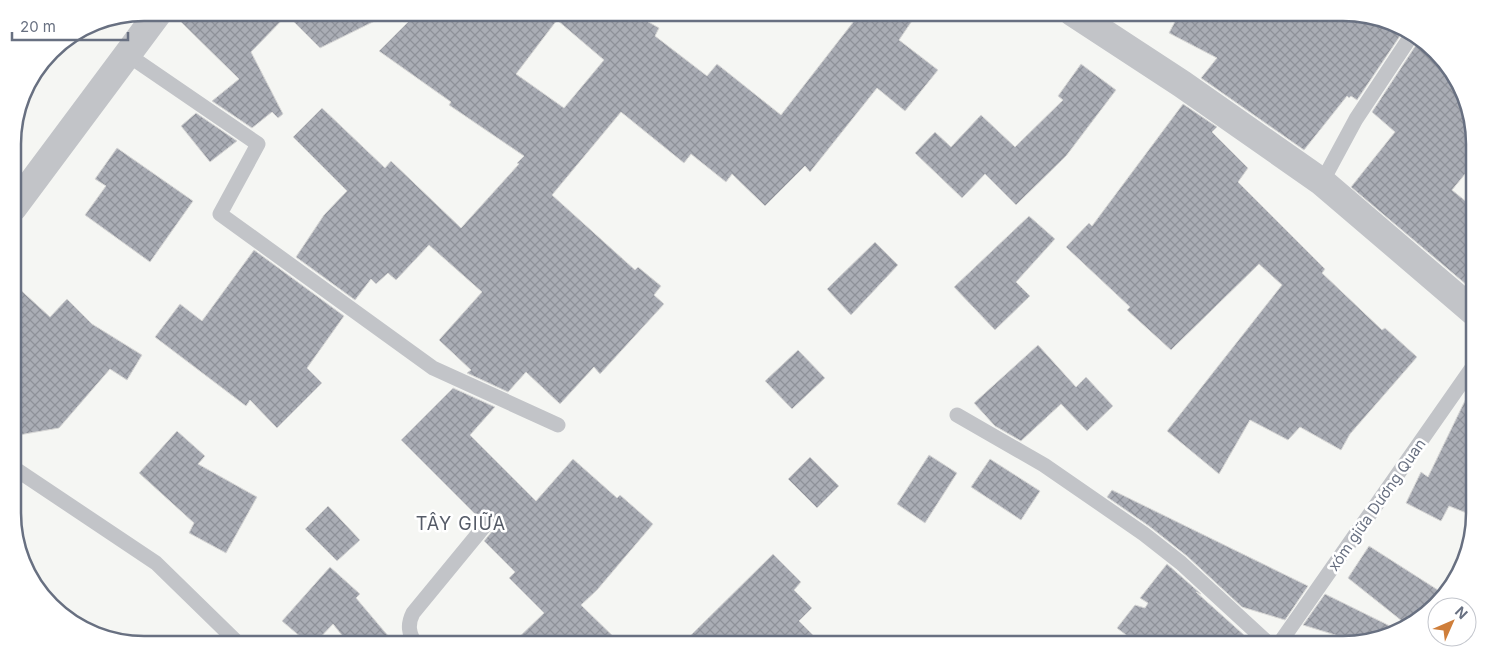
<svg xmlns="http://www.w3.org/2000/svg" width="1487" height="657" viewBox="0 0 1487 657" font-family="Inter,sans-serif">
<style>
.building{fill:url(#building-cross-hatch);stroke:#d7d7d6;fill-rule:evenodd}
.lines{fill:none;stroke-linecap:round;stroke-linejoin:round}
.service{stroke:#c2c4c8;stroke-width:15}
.minor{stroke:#c2c4c8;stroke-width:28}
.labels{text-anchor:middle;stroke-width:5;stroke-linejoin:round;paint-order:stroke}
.street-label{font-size:15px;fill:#687081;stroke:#fff}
.quarter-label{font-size:18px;letter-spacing:1px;fill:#555b67;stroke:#fff}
.rim{fill:none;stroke:#687081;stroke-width:2.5}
</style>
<defs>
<pattern id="building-cross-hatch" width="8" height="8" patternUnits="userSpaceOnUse" patternTransform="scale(1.25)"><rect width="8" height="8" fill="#aaadb5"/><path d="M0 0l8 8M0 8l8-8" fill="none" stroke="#8e9199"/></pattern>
</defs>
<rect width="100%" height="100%" fill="#f5f6f3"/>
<path class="building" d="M 174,12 L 393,12 L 320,48 L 287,15 L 251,52 L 283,114 L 278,118 L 272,112 L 252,128 L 212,101 L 239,79 L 174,15 Z
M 418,12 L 631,12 L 659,28 L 655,36 L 707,76 L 717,64 L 781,115 L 861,12 L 918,12 L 899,40 L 938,70 L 905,111 L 877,88 L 810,172 L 805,166 L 765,206 L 732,174 L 726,182 L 691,154 L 684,163 L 621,112 L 552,195 L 635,270 L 638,267 L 661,286 L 654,295 L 664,304 L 600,374 L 594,367 L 560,404 L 526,372 L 508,392 L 467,373 L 471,370 L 439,340 L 482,292 L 429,245 L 396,280 L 388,273 L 376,284 L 371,279 L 355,300 L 296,257 L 324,215 L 347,191 L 293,137 L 322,108 L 385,168 L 391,161 L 461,228 L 519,164 L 517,163 L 524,156 L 449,105 L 451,102 L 379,51 ZM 557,20 L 604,60 L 564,108 L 516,74 Z
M 1180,12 L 1343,12 L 1393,23 L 1404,30 L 1357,100 L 1351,96 L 1349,98 L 1347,96 L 1304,150 L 1201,78 L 1217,58 L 1169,33 Z
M 1418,42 L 1447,64 L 1473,127 L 1474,163 L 1452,190 L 1474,208 L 1474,291 L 1351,187 L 1395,132 L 1372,112 Z
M 1081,64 L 1116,90 L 1066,156 L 1016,205 L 985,174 L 962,198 L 915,153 L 935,132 L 951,147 L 981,115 L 1015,147 L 1063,100 L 1058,96 Z
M 1183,104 L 1217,127 L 1212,132 L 1248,168 L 1238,182 L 1325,269 L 1322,273 L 1382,330 L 1385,328 L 1417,357 L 1350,434 L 1341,450 L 1300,427 L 1288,440 L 1250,420 L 1219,474 L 1167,431 L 1282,285 L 1259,264 L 1171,350 L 1127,310 L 1130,307 L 1066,247 L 1089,223 L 1092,226 Z
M 196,113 L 237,141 L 210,162 L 181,126 Z
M 117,148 L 193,201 L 150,262 L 85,215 L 106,186 L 95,179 Z
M 1029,216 L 1055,239 L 1016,282 L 1030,296 L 995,330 L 954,287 Z
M 875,242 L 898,265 L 851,315 L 827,289 Z
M 254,250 L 344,316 L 307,368 L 322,383 L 277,428 L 250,400 L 246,406 L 155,337 L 180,304 L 202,321 Z
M 13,283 L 50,317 L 67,299 L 92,324 L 142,355 L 127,380 L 110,369 L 59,428 L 13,436 Z
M 1038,345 L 1076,387 L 1086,377 L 1113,406 L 1087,431 L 1061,404 L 1021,441 L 995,426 L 974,403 Z
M 798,350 L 825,378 L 792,409 L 765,381 Z
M 1474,382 L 1474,516 L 1449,506 L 1441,521 L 1406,503 L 1421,472 L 1428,477 Z
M 453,388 L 495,407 L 470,435 L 536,501 L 573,459 L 617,498 L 620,495 L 653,524 L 597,590 L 581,605 L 621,644 L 512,644 L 544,613 L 509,578 L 515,572 L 484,541 L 494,529 L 496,519 L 488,514 L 483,514 L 479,518 L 401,440 Z
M 177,431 L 205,456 L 198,464 L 257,497 L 226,553 L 189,533 L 194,523 L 139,473 Z
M 929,455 L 957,473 L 925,523 L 897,504 Z
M 810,457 L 839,486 L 817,508 L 788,479 Z
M 990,459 L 1040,491 L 1021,520 L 971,487 Z
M 1112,490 L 1308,586 L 1285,620 L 1242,607 L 1187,556 L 1149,526 L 1107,497 Z
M 328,506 L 360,540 L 337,561 L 305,529 Z
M 1369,546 L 1441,592 L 1416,622 L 1407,625 L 1348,578 Z
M 773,554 L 801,582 L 794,590 L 812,608 L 799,621 L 822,644 L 682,644 Z
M 1167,564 L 1201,594 L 1196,592 L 1254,644 L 1138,644 L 1117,628 L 1135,605 L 1145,608 L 1148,603 L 1140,598 Z
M 330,567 L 360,594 L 356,598 L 395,644 L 349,644 L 333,624 L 314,644 L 309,644 L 282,621 Z
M 1325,594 L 1396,629 L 1358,642 L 1303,625 Z"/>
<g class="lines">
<path class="service" d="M 128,55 L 258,144 L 220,214 L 433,368 L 558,425
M 1322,182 L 1356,119 L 1411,36
M 957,415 L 1044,465 L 1144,534 L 1181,563 L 1269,644
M 14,468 L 156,563 L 239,644
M 415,644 C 409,633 407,625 413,613 L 487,523
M 1279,644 L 1474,365"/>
<path class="minor" d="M 1072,12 L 1182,84 L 1322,182 L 1474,312
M 13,208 L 159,12"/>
</g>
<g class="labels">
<g class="street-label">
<text transform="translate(1377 505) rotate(-55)" y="5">xóm giữa Dương Quan</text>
</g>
<g class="quarter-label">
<text x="461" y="530">TÂY GIỮA</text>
</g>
</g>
<path d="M0 0H1487V657H0ZM144 21H1343A123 123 0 0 1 1466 144V513A123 123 0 0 1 1343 636H144A123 123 0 0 1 21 513V144A123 123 0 0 1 144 21Z" fill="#fff" fill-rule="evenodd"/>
<path class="rim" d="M144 21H1343A123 123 0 0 1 1466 144V513A123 123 0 0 1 1343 636H144A123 123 0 0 1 21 513V144A123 123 0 0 1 144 21Z"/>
<g transform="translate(1452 622) rotate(45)"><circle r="24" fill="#ffffff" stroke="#c3c6cd"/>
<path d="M0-4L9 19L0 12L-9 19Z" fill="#cf7e3a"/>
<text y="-8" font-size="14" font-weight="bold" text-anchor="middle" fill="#687081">N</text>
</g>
<path d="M12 32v8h116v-8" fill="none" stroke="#687081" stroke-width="2.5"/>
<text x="20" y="32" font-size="15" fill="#687081" stroke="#ffffff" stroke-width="4" paint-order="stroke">20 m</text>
</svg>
